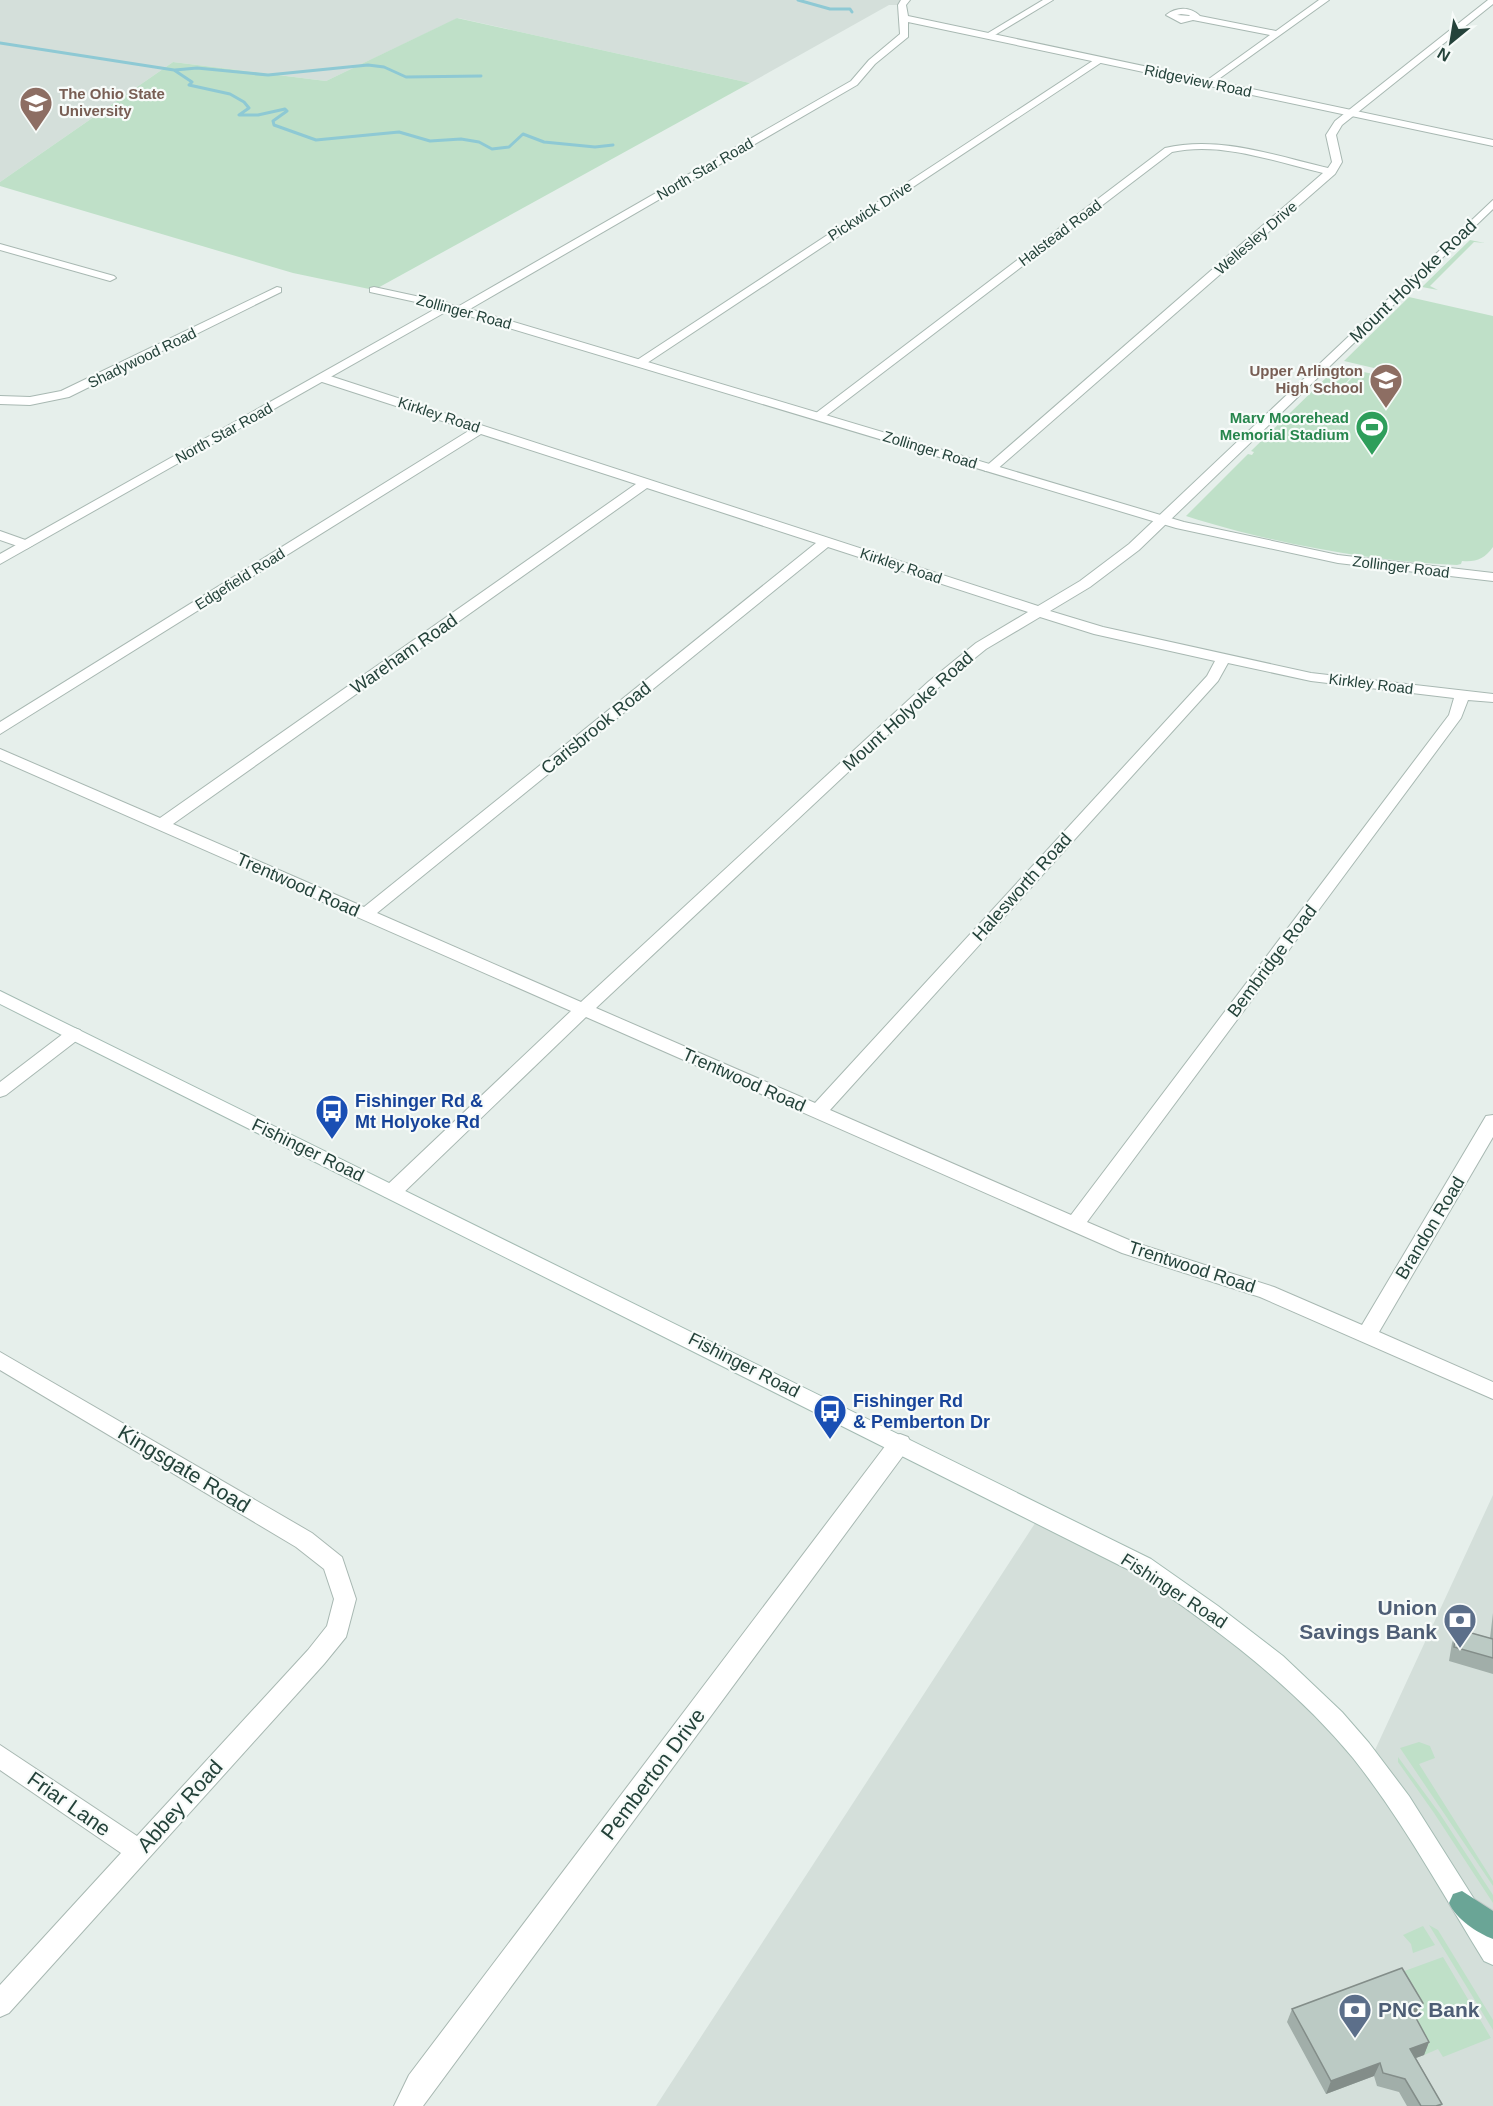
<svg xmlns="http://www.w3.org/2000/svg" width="1493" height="2106" viewBox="0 0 1493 2106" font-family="Arial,sans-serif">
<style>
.built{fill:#d4dfda}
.green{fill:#bfe0c8}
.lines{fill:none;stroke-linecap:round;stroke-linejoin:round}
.stream{stroke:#8ec9d4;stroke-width:3}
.minor-casing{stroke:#a8b8b2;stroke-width:2}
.tertiary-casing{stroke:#a8b8b2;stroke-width:2}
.secondary-casing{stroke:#a4bbb3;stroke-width:2}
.primary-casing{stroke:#c2cac8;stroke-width:2}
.minor{fill:#fff;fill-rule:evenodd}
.tertiary{fill:#fff;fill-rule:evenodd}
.secondary{fill:#fff;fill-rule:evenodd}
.primary{fill:#6aa596;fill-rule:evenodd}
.wall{fill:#a1aea9}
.shaded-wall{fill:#838d89}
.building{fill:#bbcac4;stroke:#838d89;stroke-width:1.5}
.labels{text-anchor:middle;stroke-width:4.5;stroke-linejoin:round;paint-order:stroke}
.far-street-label{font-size:15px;fill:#24423a;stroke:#f7fbf9}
.far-education-label{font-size:15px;font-weight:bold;fill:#785e54;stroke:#f7fbf9;text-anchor:start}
.far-leisure-label{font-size:15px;font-weight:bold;fill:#27864d;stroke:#f7fbf9;text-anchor:end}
.street-label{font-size:18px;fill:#24423a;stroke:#f7fbf9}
.transit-label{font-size:18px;font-weight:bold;fill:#164399;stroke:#f7fbf9;text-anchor:start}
.near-street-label{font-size:21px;fill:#24423a;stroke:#f7fbf9}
.near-service-label{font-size:21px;font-weight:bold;fill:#4e5e75;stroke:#f7fbf9;text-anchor:end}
</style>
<rect width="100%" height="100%" fill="#e6efeb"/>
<path class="built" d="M 0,0 L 906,0 L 902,5 L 889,5 L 750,83 L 458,18 L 326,81 L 173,62 L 0,182 Z
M 1493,1495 L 1493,2106 L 656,2106 L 1041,1514 L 1199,1603 L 1369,1763 Z"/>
<path class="green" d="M 457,18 L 750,83 L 374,290 L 293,273 L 0,186 L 0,182 L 173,62 L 326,81 Z
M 1470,240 L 1485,243 L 1474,242 L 1430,286 L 1438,290 L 1422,287 Z
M 1409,297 L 1493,316 L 1493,547 C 1484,559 1477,562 1462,561 L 1461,564 L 1457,565 C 1372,562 1267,542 1186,516 L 1248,454 L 1252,455 L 1254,452 L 1251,451 L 1332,372 L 1351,377 L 1336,394 L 1359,371 L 1373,374 L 1378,369 L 1344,361 Z
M 1419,1742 L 1430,1746 L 1435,1758 L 1419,1764 L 1493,1881 L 1493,1886 L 1400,1748 Z
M 1398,1757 L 1440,1814 L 1493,1895 L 1493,1903 L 1434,1813 L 1398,1762 Z
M 1429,1925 L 1438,1930 L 1493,2020 L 1493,2030 Z
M 1423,1926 L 1435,1945 L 1413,1953 L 1411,1944 L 1403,1935 Z
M 1443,1957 L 1491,2038 L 1443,2057 L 1438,2049 L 1424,2055 L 1377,1981 Z"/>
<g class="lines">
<path class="stream" d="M 798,0 L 830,9 L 850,9 L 852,12
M 0,43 L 174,70 L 192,82 L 189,85 L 230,94 L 244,102 L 249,108 L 239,115 L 258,115 L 285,109 L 287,111 L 273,121 L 274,125 L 316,140 L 399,132 L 430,141 L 461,139 L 479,142 L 492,149 L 509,147 L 523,134 L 544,142 L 595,147 L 613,145
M 175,70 L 197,68 L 268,75 L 368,65 L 384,67 L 406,77 L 481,76"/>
<defs>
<path id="minor" d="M 1043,0 L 1053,0 L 990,38 L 983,36 Z
M 1319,0 L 1329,0 L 1209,86 L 1204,83 L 1206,81 L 1270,35 L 1193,20 L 1181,23 L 1166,15 C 1176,7 1190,6 1200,16 L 1276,31 ZM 1181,14 L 1189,15 L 1190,16 L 1177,15 Z
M 1488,0 L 1493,0 L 1493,4 L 1342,125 L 1336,135 L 1342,162 L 1335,174 L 995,471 L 985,471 L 984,468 L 1323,173 C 1276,162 1221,141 1172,152 L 822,419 L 814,419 L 812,416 L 1165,148 C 1219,135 1276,156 1328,168 L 1332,162 L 1326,135 L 1335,121 Z
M 1097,58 L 1105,60 L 644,365 L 634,362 Z
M 1493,200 L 1493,209 L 1139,550 L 1090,587 L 1050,611 L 1103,627 L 1311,673 L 1493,694 L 1493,702 L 1468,700 L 1461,718 L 1087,1222 L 1136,1243 L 1274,1287 L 1362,1325 L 1486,1116 L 1493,1115 L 1493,1137 L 1379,1332 L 1493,1382 L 1493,1399 L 1260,1297 L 1122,1253 L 586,1017 L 399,1197 L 385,1197 L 382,1192 L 385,1187 L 571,1011 L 0,760 L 0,749 L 160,818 L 636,484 L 481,434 L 0,734 L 0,722 L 470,430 L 319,381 L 319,375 L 327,375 L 1038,606 L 1080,581 L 1129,544 ZM 647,488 L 816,543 L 364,907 L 173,824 ZM 828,547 L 1028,612 L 976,643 L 928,682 L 581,1002 L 377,913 ZM 1040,617 L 1094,634 L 1215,661 L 1207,676 L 815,1103 L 596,1008 L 938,688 L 986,649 ZM 1228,663 L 1311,681 L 1454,698 L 1449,715 L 1071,1215 L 830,1110 L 1218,681 Z
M 0,244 L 114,276 L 116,278 L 110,281 L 0,250 Z
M 277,287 L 281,288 L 281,292 L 69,397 L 30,405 L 0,404 L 0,396 L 30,397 L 61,391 Z
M 374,287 L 448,303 L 454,306 L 448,309 L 370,292 L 370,288 Z
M 0,531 L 31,542 L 33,545 L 26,549 L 0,540 Z
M 74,1028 L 80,1030 L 83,1034 L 80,1038 L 6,1095 L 0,1097 L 0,1082 L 68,1030 Z
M 0,1352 L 312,1533 L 342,1557 L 356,1599 L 346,1637 L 324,1664 L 9,2013 L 0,2017 L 0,1985 L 121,1853 L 0,1770 L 0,1745 L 137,1836 L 308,1650 L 327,1626 L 334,1599 L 324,1569 L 296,1547 L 0,1370 Z
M 900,1434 L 908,1437 L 911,1443 L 908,1449 L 423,2106 L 394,2106 L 409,2075 L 892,1437 Z"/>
<path id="tertiary" d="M 901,0 L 910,0 L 906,5 L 908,16 L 1493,140 L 1493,146 L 908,22 L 908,37 L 875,64 L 857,85 L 470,309 L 1184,522 L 1338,555 L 1493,573 L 1493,581 L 1338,563 L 1176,528 L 449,310 L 0,564 L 0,554 L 444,304 L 459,306 L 851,81 L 869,60 L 900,34 L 898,5 Z"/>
<path id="secondary" d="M 0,991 L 1151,1559 L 1218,1606 L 1283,1656 L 1342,1712 L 1369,1743 L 1409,1796 L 1493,1929 L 1493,1965 L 1484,1961 C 1442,1893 1403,1821 1353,1758 C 1292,1684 1214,1627 1135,1573 L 0,1004 Z"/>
<path id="primary" d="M 1462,1891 L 1493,1911 L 1493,1939 C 1477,1933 1456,1919 1449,1903 L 1453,1894 Z"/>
</defs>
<use href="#minor" class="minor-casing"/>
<use href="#tertiary" class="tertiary-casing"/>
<use href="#secondary" class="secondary-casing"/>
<use href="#primary" class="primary-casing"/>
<use href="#minor" class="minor"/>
<use href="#tertiary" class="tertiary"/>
<use href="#secondary" class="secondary"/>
<use href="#primary" class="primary"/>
</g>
<path class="wall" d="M 1493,1613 L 1493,1674 L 1449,1661 L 1452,1643 L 1457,1629 L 1490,1638 Z
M 1423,2003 L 1417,2016 L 1415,2017 L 1429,2042 L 1424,2055 L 1416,2058 L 1442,2104 L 1441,2106 L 1407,2106 L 1399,2092 L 1377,2086 L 1374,2076 L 1326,2094 L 1287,2022 L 1292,2009 Z"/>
<path class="shaded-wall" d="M 1423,2003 L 1417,2016 L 1404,2021 L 1410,2007 Z
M 1429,2042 L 1424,2055 L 1405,2062 L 1410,2049 Z
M 1380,2063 L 1374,2076 L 1326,2094 L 1331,2081 Z"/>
<path class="building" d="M 1457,1629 L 1493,1639 L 1493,1658 L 1454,1647 Z
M 1402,1968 L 1423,2003 L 1410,2007 L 1429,2042 L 1410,2049 L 1442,2104 L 1436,2106 L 1421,2106 L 1405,2079 L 1383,2073 L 1380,2063 L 1331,2081 L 1292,2009 Z"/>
<defs>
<symbol id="university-pin" viewBox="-11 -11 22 30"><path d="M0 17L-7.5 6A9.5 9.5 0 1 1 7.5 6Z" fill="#8d6e63" stroke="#f7fbf9"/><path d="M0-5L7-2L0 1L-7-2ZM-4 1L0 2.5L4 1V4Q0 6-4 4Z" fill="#fff"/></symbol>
<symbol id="school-pin" viewBox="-11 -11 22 30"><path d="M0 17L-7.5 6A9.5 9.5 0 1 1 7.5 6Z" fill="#8d6e63" stroke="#f7fbf9"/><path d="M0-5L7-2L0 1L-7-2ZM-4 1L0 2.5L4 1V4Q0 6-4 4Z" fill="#fff"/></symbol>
<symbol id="stadium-pin" viewBox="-11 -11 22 30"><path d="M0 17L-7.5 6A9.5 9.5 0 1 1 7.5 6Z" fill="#2e9e5b" stroke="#f7fbf9"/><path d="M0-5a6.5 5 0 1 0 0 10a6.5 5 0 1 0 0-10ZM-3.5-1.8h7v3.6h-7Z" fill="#fff"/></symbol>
<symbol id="bus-pin" viewBox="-11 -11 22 30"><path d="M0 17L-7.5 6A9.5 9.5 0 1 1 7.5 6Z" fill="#1a4fb4" stroke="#f7fbf9"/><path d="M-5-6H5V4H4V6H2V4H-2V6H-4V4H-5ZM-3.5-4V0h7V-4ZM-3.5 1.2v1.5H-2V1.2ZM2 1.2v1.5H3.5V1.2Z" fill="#fff"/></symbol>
<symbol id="bank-pin" viewBox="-11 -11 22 30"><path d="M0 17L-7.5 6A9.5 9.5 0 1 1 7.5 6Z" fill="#5c6f8a" stroke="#f7fbf9"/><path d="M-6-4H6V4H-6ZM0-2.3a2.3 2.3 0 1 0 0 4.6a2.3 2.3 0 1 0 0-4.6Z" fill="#fff"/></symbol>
</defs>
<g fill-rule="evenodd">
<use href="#university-pin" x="17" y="84" width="38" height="52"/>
<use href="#school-pin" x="1367" y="361" width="38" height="52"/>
<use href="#stadium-pin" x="1353" y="408" width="38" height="52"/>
<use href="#bus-pin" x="313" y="1092" width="38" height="52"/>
<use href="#bus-pin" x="811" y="1392" width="38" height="52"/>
<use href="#bank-pin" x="1441" y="1601" width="38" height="52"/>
<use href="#bank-pin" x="1336" y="1991" width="38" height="52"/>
</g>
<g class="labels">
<g class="far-street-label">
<text transform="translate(1198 81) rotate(12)" y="5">Ridgeview Road</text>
<text transform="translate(705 169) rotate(-30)" y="5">North Star Road</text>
<text transform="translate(870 211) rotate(-33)" y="5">Pickwick Drive</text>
<text transform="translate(1060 233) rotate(-37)" y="5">Halstead Road</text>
<text transform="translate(1256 238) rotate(-41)" y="5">Wellesley Drive</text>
<text transform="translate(464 312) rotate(15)" y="5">Zollinger Road</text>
<text transform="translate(142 358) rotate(-26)" y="5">Shadywood Road</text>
<text transform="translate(439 415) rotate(18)" y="5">Kirkley Road</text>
<text transform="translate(224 433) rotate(-29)" y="5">North Star Road</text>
<text transform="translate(930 450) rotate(17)" y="5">Zollinger Road</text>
<text transform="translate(901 566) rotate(18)" y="5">Kirkley Road</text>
<text transform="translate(1401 567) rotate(7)" y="5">Zollinger Road</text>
<text transform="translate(240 579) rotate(-32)" y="5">Edgefield Road</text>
<text transform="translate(1371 684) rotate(7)" y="5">Kirkley Road</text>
</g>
<g class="far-education-label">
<text x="59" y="99">The Ohio State<tspan x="59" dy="17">University</tspan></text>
<text x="1363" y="376" text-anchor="end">Upper Arlington<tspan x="1363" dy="17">High School</tspan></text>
</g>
<g class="far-leisure-label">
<text x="1349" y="423">Marv Moorehead<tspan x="1349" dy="17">Memorial Stadium</tspan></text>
</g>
<g class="street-label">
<text transform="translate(1413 281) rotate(-44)" y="6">Mount Holyoke Road</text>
<text transform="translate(404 654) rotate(-35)" y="6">Wareham Road</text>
<text transform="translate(908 711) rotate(-42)" y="6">Mount Holyoke Road</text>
<text transform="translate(596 728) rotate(-39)" y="6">Carisbrook Road</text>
<text transform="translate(298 885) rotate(24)" y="6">Trentwood Road</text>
<text transform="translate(1022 887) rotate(-48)" y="6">Halesworth Road</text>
<text transform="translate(1272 961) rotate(-53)" y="6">Bembridge Road</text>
<text transform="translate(744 1080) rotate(24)" y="6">Trentwood Road</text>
<text transform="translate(308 1150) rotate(26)" y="6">Fishinger Road</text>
<text transform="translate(1430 1228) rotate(-59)" y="6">Brandon Road</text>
<text transform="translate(1192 1267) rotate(18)" y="6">Trentwood Road</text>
<text transform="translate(744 1365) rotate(27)" y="6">Fishinger Road</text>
<text transform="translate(1174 1591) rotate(33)" y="6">Fishinger Road</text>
</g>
<g class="transit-label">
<text x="355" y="1107">Fishinger Rd &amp;<tspan x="355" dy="21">Mt Holyoke Rd</tspan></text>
<text x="853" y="1407">Fishinger Rd<tspan x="853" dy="21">&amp; Pemberton Dr</tspan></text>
</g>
<g class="near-street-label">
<text transform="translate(184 1469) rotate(31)" y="7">Kingsgate Road</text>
<text transform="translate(653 1774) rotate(-53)" y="7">Pemberton Drive</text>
<text transform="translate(69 1804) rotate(35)" y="7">Friar Lane</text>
<text transform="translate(180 1806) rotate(-48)" y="7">Abbey Road</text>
</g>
<g class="near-service-label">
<text x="1437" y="1615">Union<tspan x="1437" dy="24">Savings Bank</tspan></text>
<text x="1378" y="2017" text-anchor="start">PNC Bank</text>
</g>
</g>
<g transform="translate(1451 42) rotate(210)" stroke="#f7fbf9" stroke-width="4.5" paint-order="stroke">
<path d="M0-4.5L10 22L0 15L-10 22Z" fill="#24423a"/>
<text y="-9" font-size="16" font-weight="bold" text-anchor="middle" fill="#24423a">N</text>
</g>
</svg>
